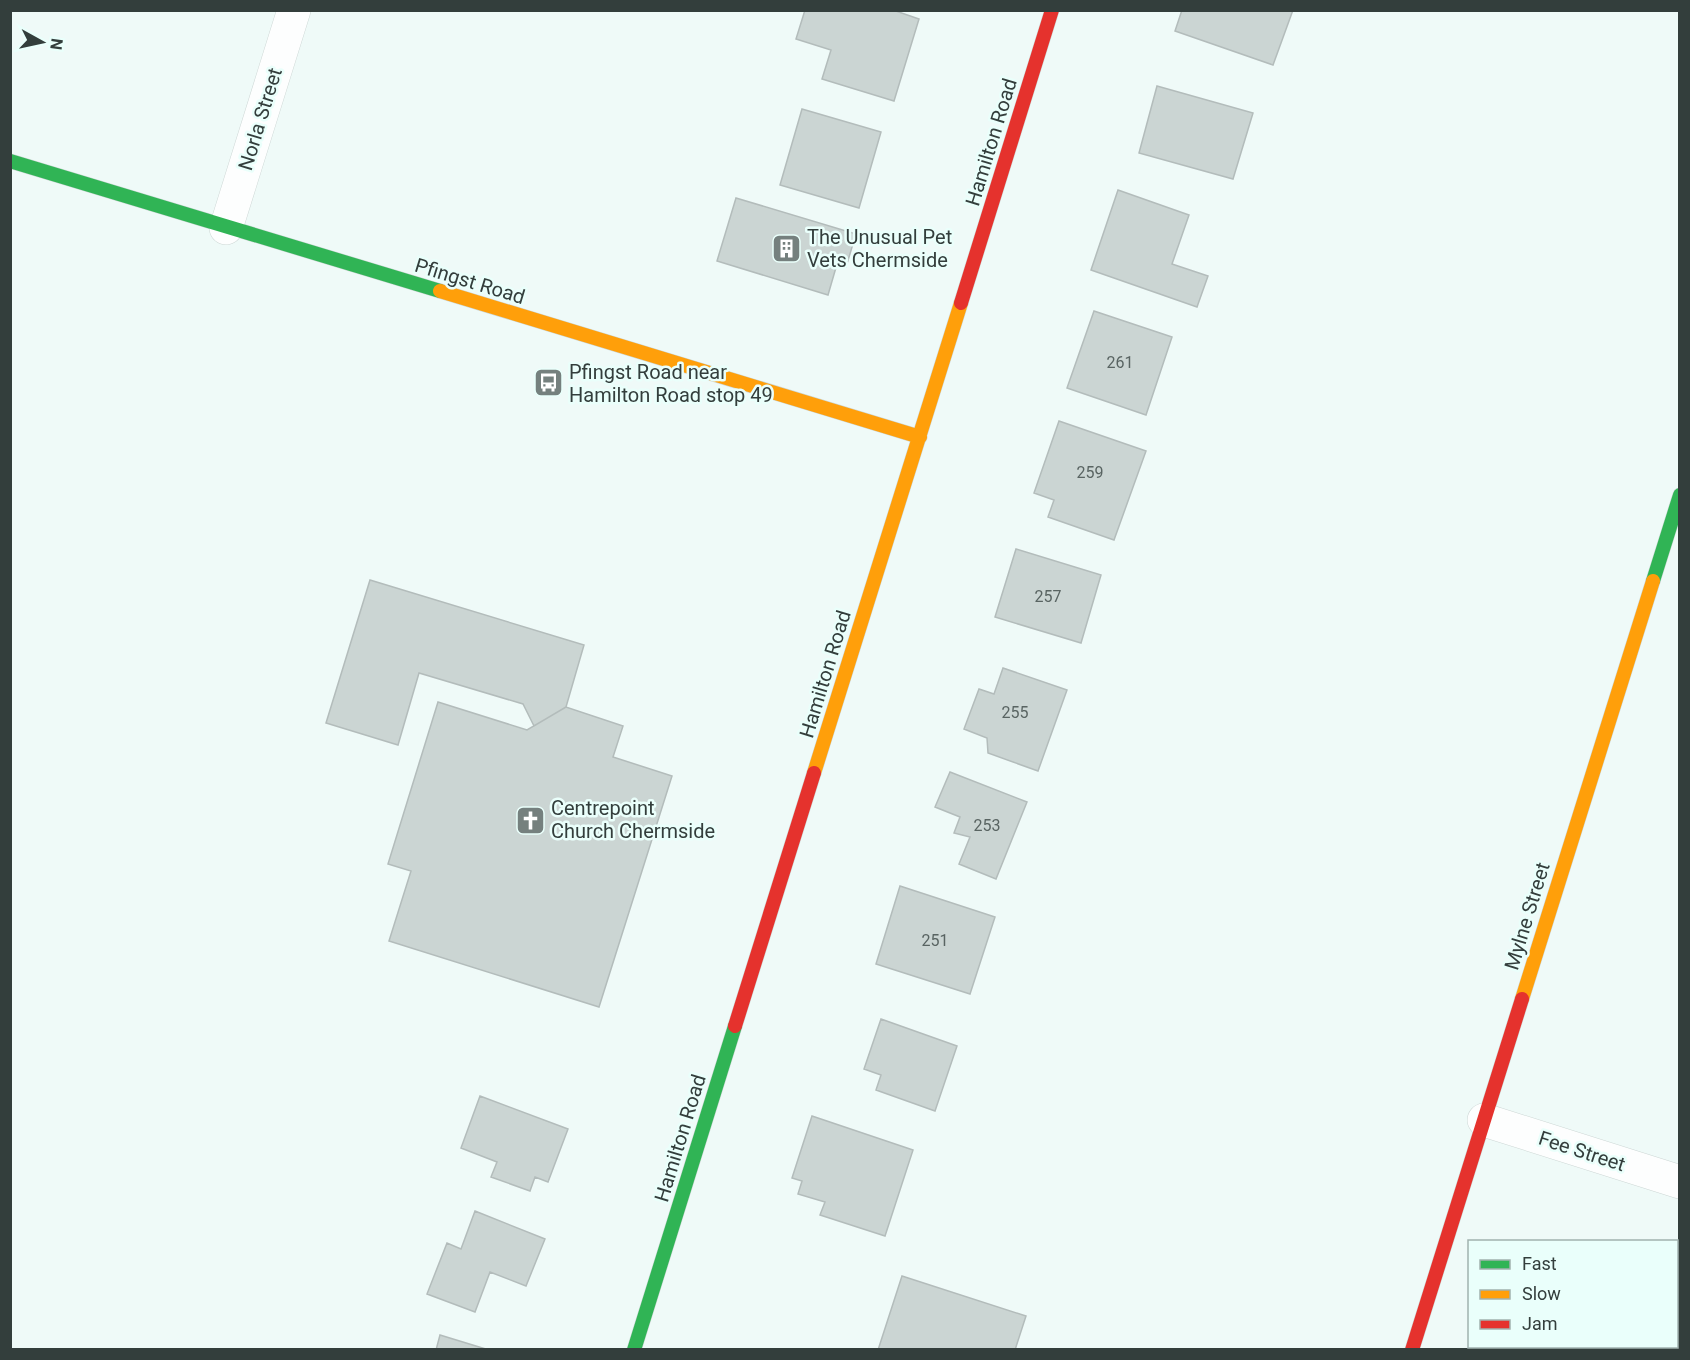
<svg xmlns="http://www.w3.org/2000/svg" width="1690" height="1360" viewBox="0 0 1690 1360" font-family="Roboto,sans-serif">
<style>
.building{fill:#cbd5d3;stroke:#b3bcbb;stroke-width:1.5}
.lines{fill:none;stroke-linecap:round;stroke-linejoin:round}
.street-casing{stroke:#cdd7d5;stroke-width:34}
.fast-casing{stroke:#cdd7d5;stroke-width:15}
.slow-casing{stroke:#cdd7d5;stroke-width:15}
.jam-casing{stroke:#cdd7d5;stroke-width:15}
.street{stroke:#fdfefe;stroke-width:33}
.fast{stroke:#30b455;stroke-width:14}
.slow{stroke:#ff9f0a;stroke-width:14}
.jam{stroke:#e5322d;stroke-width:14}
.labels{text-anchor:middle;stroke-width:5;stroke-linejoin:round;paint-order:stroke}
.number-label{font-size:16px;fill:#596462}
.street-label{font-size:20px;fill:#333e3c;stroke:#eafffb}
.poi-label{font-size:20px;fill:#333e3c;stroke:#eafffb;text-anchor:start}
</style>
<rect width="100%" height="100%" fill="#effaf8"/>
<path class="building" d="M 805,10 L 893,10 L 919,19 L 894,101 L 822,79 L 831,50 L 796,39 Z
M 1182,10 L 1293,10 L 1273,65 L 1175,31 Z
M 1157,86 L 1253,113 L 1233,179 L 1139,153 Z
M 802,109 L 881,132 L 859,208 L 780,185 Z
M 1118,190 L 1189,215 L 1172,264 L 1208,276 L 1197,307 L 1091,270 Z
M 736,198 L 856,234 L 846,267 L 837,264 L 828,295 L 717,261 Z
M 1094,311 L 1172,337 L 1146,415 L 1067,388 Z
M 1059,421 L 1146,451 L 1114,540 L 1048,517 L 1054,500 L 1034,493 Z
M 1016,549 L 1101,575 L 1081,643 L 995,617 Z
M 370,580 L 584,645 L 566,707 L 534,726 L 523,704 L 419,673 L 398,745 L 326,723 Z
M 1003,668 L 1067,690 L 1038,771 L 988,753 L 987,738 L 964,729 L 979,689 L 994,694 Z
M 438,702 L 527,730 L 566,707 L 623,726 L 613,757 L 672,776 L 599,1007 L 389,941 L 411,871 L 388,864 Z
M 950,772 L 1027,802 L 996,879 L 959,864 L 970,837 L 954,833 L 960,817 L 935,807 Z
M 900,886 L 995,917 L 970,994 L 876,964 Z
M 881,1019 L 957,1046 L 935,1111 L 876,1090 L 881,1075 L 864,1069 Z
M 480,1096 L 568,1129 L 548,1182 L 535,1177 L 530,1191 L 491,1177 L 497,1162 L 461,1148 Z
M 812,1116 L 913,1150 L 885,1236 L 820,1215 L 825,1202 L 798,1194 L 802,1181 L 792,1178 Z
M 475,1211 L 545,1239 L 526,1286 L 490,1272 L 475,1312 L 427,1294 L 447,1243 L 461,1249 Z
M 902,1276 L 1026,1316 L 1015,1350 L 878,1350 Z
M 440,1335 L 489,1350 L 436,1350 Z"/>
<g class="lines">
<defs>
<path id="street" d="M 226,228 L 294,10
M 1484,1120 L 1680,1182"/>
<path id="fast" d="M 10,161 L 440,291
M 1653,581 L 1680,495
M 634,1350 L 735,1026"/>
<path id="slow" d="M 440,291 L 920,437
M 814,773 L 961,303
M 1522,999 L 1653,581"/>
<path id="jam" d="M 961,303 L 1052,10
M 735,1026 L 814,773
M 1412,1350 L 1522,999"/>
</defs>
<use href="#street" class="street-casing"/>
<use href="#fast" class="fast-casing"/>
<use href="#slow" class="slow-casing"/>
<use href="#jam" class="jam-casing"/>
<use href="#street" class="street"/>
<use href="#fast" class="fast"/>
<use href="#slow" class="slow"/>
<use href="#jam" class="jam"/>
</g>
<defs>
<symbol id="building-square" viewBox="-11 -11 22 22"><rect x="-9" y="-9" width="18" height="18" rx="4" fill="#75807e" stroke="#eafffb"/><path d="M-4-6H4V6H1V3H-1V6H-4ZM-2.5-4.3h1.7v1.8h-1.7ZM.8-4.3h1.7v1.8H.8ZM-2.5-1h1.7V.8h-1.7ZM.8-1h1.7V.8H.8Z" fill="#fff"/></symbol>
<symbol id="bus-square" viewBox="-11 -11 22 22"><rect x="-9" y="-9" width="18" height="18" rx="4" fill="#75807e" stroke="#eafffb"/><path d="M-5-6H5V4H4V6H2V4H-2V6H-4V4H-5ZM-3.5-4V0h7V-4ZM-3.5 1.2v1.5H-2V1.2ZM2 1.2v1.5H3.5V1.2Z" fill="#fff"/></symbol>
<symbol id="church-square" viewBox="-11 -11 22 22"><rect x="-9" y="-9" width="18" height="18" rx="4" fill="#75807e" stroke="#eafffb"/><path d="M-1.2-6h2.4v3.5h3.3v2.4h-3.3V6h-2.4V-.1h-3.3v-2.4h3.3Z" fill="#fff"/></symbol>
</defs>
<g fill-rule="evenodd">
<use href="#building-square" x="770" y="232" width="33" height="33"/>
<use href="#bus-square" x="532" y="366" width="33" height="33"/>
<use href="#church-square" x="514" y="804" width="33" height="33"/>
</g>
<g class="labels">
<g class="number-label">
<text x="1120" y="368">261</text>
<text x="1090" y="478">259</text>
<text x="1048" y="602">257</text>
<text x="1015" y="718">255</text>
<text x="987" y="831">253</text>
<text x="935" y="946">251</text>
</g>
<g class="street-label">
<text transform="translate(260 119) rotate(-73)" y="7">Norla Street</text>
<text transform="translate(991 142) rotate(-73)" y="7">Hamilton Road</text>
<text transform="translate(470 281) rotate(17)" y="7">Pfingst Road</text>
<text transform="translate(825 674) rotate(-73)" y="7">Hamilton Road</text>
<text transform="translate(1527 916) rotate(-73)" y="7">Mylne Street</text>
<text transform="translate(680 1138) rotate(-73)" y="7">Hamilton Road</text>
<text transform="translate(1582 1151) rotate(18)" y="7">Fee Street</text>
</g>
<g class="poi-label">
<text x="807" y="244">The Unusual Pet<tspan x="807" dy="23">Vets Chermside</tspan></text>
<text x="569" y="379">Pfingst Road near<tspan x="569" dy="23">Hamilton Road stop 49</tspan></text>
<text x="551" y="815">Centrepoint<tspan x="551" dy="23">Church Chermside</tspan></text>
</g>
</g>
<rect width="1690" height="1360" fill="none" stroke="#333e3c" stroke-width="24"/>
<rect x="1468" y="1240" width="210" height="108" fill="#eafffb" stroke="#a1b2af" stroke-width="1.5"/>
<rect x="1480" y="1260" width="30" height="9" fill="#30b455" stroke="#a1b2af" stroke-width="1.5"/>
<text x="1522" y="1270" font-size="18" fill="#333e3c">Fast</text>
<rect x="1480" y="1290" width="30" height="9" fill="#ff9f0a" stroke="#a1b2af" stroke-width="1.5"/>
<text x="1522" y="1300" font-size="18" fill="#333e3c">Slow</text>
<rect x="1480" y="1320" width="30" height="9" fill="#e5322d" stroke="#a1b2af" stroke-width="1.5"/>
<text x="1522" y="1330" font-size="18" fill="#333e3c">Jam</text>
<g transform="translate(42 42) rotate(98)" stroke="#eafffb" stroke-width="4.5" paint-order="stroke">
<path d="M0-4.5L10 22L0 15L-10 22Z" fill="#333e3c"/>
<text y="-9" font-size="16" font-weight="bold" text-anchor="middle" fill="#333e3c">N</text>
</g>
</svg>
